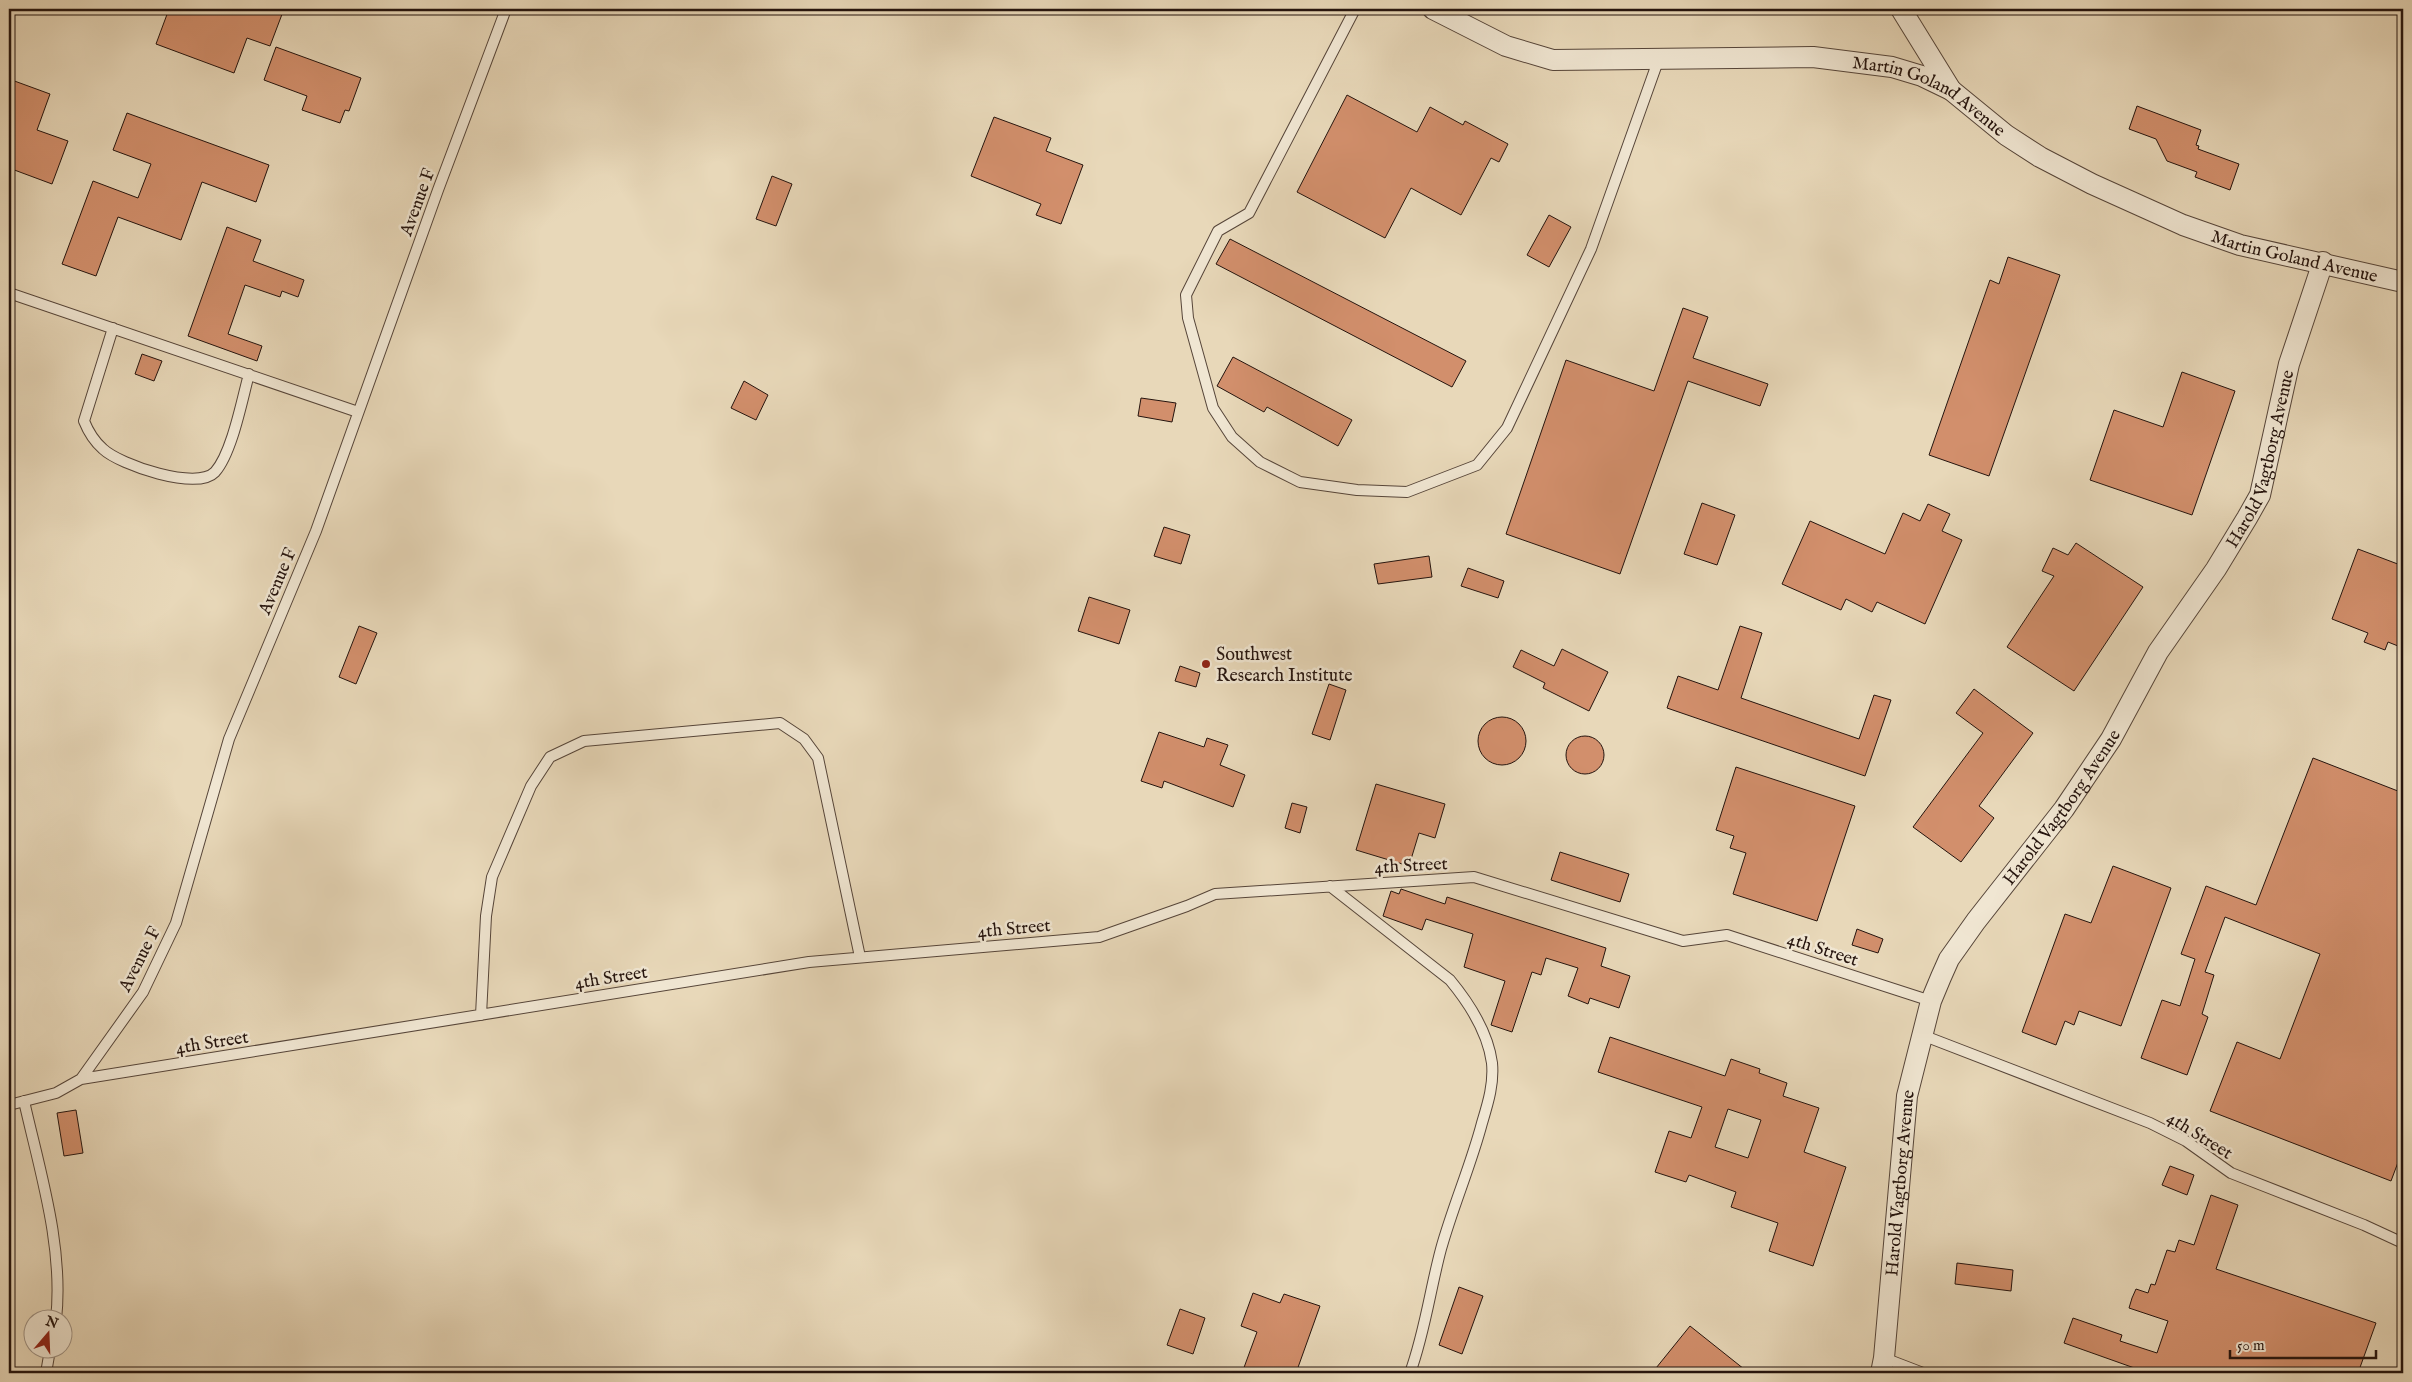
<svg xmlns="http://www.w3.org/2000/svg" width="2412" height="1382" viewBox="0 0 2412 1382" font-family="'IM FELL English',serif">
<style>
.building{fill:#d28f6c;stroke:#25140e;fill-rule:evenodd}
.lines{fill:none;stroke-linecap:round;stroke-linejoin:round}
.lane-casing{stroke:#564539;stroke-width:12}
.street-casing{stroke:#564539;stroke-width:22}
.lane{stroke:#f0e6d2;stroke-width:10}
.street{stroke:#f0e6d2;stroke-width:20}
.poi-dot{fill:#8f2418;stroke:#f0e6d2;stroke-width:2}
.labels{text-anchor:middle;stroke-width:5;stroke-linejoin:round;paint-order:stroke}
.street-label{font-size:18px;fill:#25140e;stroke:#f0e6d2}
.poi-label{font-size:18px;fill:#25140e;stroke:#f0e6d2;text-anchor:start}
</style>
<rect width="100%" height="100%" fill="#e8d8b9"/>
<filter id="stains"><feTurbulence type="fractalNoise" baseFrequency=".004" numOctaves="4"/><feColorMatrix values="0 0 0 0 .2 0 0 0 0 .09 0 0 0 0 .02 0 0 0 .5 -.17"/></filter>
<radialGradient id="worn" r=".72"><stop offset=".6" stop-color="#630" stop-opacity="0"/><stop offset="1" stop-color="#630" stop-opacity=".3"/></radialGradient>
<path class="building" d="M 169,9 L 284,9 L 270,46 L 247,38 L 234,73 L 156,44 Z
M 276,47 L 361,78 L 349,111 L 345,110 L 340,123 L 302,110 L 307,96 L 264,80 Z
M 9,79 L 50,94 L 37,130 L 68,141 L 52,184 L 9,168 Z
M 1347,95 L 1417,132 L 1430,107 L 1463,125 L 1465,121 L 1508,144 L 1499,162 L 1491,158 L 1461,215 L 1411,188 L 1385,238 L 1297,192 Z
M 2137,106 L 2201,130 L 2196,145 L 2199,146 L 2198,149 L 2239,164 L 2230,190 L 2195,177 L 2197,172 L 2167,161 L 2156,139 L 2129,129 Z
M 127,113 L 269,165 L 256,202 L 202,182 L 181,240 L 118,217 L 96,276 L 62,264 L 93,181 L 138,198 L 151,164 L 113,150 Z
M 994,117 L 1051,138 L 1046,151 L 1083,165 L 1061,224 L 1036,215 L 1041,204 L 971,176 Z
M 772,176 L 792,184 L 776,226 L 756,219 Z
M 1549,215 L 1571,227 L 1549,267 L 1527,255 Z
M 227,227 L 261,240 L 253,261 L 304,280 L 298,297 L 282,291 L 280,297 L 245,285 L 228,334 L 262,346 L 257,361 L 188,336 Z
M 1230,239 L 1466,361 L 1452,387 L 1216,264 Z
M 2008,257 L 2060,275 L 1989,476 L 1929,455 L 1990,280 L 1999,284 Z
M 1683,308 L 1708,317 L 1693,358 L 1768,384 L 1760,406 L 1688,381 L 1620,574 L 1506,534 L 1566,360 L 1654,391 Z
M 142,354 L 162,361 L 154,381 L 135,374 Z
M 1233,357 L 1352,420 L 1338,446 L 1267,407 L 1264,412 L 1217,386 Z
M 2182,372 L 2235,391 L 2192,515 L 2090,480 L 2114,410 L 2163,427 Z
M 744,381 L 768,395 L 756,420 L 731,408 Z
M 1141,398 L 1176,403 L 1172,422 L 1138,416 Z
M 1702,503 L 1735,515 L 1717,565 L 1684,554 Z
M 1928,504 L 1950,514 L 1942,531 L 1962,540 L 1925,624 L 1877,602 L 1872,612 L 1846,599 L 1841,610 L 1782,584 L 1810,521 L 1885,554 L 1903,513 L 1920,521 Z
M 1164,527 L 1190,535 L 1181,564 L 1154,556 Z
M 2076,543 L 2143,587 L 2074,691 L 2007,647 L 2054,576 L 2042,571 L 2053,548 L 2068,555 Z
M 2358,549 L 2403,566 L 2403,648 L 2388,642 L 2385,650 L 2364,642 L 2368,633 L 2332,619 Z
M 1429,556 L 1432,577 L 1378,584 L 1374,564 Z
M 1468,568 L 1504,581 L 1498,598 L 1461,586 Z
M 1089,597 L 1130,610 L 1119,644 L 1078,631 Z
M 359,626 L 377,633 L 356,684 L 339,677 Z
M 1740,626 L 1762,633 L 1741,698 L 1859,739 L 1874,695 L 1891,700 L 1865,776 L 1667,708 L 1678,676 L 1718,690 Z
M 1562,649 L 1608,672 L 1589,711 L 1543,688 L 1545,683 L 1513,667 L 1521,650 L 1554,666 Z
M 1180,666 L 1200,673 L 1196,687 L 1175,681 Z
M 1329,684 L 1346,690 L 1330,740 L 1312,734 Z
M 1974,689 L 2033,733 L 1979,806 L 1994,818 L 1961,862 L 1913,827 L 1983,733 L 1956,713 Z
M1478 741a24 24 0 1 1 48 0a24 24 0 1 1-48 0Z
M 1159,732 L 1204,747 L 1207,738 L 1228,745 L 1220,765 L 1245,775 L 1233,807 L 1164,781 L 1162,788 L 1141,781 Z
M1566 755a19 19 0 1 1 38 0a19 19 0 1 1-38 0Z
M 2313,758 L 2403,793 L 2403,989 L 2398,1002 L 2403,1004 L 2403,1149 L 2391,1181 L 2210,1111 L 2237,1042 L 2280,1059 L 2320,954 L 2225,917 L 2205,972 L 2214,975 L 2202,1014 L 2208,1017 L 2187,1075 L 2141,1058 L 2162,1000 L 2180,1006 L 2195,959 L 2181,954 L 2206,886 L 2256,905 Z
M 1736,767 L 1855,806 L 1817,921 L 1733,894 L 1746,853 L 1730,848 L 1734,836 L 1716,830 Z
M 1376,784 L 1445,804 L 1435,838 L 1419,833 L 1409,866 L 1356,850 Z
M 1292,803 L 1307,807 L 1300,833 L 1285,828 Z
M 1560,852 L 1629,874 L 1620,902 L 1551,880 Z
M 2113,866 L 2171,888 L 2121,1026 L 2079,1011 L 2074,1025 L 2065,1021 L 2056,1045 L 2022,1032 L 2065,914 L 2091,923 Z
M 1401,889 L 1445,904 L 1447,897 L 1606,948 L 1601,966 L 1630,976 L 1619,1008 L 1590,998 L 1588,1004 L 1568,996 L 1578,968 L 1546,958 L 1541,975 L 1532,972 L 1512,1032 L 1491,1025 L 1505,981 L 1464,967 L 1473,934 L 1426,919 L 1422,930 L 1383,916 L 1391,891 L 1399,894 Z
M 1857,929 L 1883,939 L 1878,953 L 1852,945 Z
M 1610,1037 L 1725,1076 L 1731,1059 L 1760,1069 L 1759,1073 L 1787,1083 L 1783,1096 L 1819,1108 L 1804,1152 L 1846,1167 L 1813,1266 L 1769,1251 L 1778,1223 L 1731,1207 L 1736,1192 L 1689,1175 L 1686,1182 L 1655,1172 L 1669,1131 L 1691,1138 L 1702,1107 L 1598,1072 ZM 1728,1109 L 1761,1120 L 1748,1158 L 1715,1147 Z
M 76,1110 L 83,1153 L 64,1156 L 57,1113 Z
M 2170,1166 L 2194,1175 L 2187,1195 L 2162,1185 Z
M 2211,1195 L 2238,1205 L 2216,1269 L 2376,1323 L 2358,1373 L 2139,1373 L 2140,1370 L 2064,1343 L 2073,1318 L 2122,1335 L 2120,1341 L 2157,1353 L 2168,1321 L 2129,1308 L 2132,1298 L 2136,1289 L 2148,1293 L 2151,1284 L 2155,1285 L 2167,1250 L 2175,1252 L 2179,1240 L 2194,1245 Z
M 1957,1263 L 2013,1270 L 2011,1291 L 1955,1284 Z
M 1459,1287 L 1483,1296 L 1462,1354 L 1439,1345 Z
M 1253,1293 L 1280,1303 L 1284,1294 L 1320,1306 L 1296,1373 L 1242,1373 L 1257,1332 L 1241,1326 Z
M 1180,1309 L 1205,1318 L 1193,1354 L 1167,1345 Z
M 1690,1326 L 1749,1373 L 1652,1373 Z"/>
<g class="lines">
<defs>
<path id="lane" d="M 1355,9 L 1249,213 L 1218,231 L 1186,295 L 1188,318 L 1213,408 L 1232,437 L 1260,462 L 1300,482 L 1357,490 L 1407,492 L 1477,465 L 1507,428 L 1591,249 L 1658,61
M 9,293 L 358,412
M 113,328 L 84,421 C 88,431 95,442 103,449 C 120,465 197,491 215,472 C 232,453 242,400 249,374
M 1330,886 L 1450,980 C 1469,1003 1488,1033 1492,1063 C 1494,1084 1488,1103 1482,1123 C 1471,1165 1453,1206 1441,1249 C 1430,1290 1425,1332 1410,1373
M 481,1015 L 486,916 L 492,877 L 531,786 L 550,757 L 584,741 L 780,723 L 804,739 L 818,758 L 860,957
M 1922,1035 L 2150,1123 L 2186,1141 L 2231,1173 L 2364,1225 L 2403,1243
M 81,1079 L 809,962 L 1099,937 L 1187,906 L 1215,894 L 1474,877 L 1683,941 L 1727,935 L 1931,1001
M 24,1101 C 40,1172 64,1247 56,1320
M 9,1105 L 56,1093 L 81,1079 L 143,992 L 176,923 L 229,739 L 316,531 L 438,190 L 506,9
M 1884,1358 L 1923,1373
M 46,1373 L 50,1350"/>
<g id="street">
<path id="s1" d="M 1433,9 L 1506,46 L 1553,60 L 1813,57 L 1892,67 L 1922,76 L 1951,90 L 2006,135 L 2040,157 L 2092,184 L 2183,225 L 2240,245 L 2403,282"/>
<path d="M 1901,9 L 1951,90"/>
<path id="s2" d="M 1881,1373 L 1884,1358 L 1907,1096 L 1931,1001 L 1941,977 L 1949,959 L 1976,921 L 2064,809 L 2111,739 L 2158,652 L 2216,569 L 2247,518 L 2260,495 L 2289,364 L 2323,262"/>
</g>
</defs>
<use href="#lane" class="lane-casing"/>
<use href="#street" class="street-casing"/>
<use href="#lane" class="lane"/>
<use href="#street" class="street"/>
</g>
<circle class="poi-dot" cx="1206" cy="664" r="5"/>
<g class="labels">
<g class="street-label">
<text dy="6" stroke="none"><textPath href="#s1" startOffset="516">Martin Goland Avenue</textPath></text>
<text transform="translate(417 202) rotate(-70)" y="6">Avenue F</text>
<text dy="6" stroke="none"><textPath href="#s1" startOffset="920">Martin Goland Avenue</textPath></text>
<text dy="6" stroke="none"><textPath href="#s2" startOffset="1016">Harold Vagtborg Avenue</textPath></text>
<text transform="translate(277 581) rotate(-67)" y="6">Avenue F</text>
<text dy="6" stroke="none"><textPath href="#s2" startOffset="611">Harold Vagtborg Avenue</textPath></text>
<text transform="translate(1411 865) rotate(-3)" y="6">4th Street</text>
<text transform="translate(1014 928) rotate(-5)" y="6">4th Street</text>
<text transform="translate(1823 949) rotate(18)" y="6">4th Street</text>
<text transform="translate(139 959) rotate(-63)" y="6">Avenue F</text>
<text transform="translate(611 977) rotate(-9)" y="6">4th Street</text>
<text transform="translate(212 1042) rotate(-9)" y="6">4th Street</text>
<text transform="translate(2200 1135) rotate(32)" y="6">4th Street</text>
<text dy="6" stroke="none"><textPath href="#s2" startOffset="191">Harold Vagtborg Avenue</textPath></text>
</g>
<g class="poi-label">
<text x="1216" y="660">Southwest<tspan x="1216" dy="21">Research Institute</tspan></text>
</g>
</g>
<rect width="2412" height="1382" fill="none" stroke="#e8d8b9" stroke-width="30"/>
<rect x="10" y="10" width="2392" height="1362" fill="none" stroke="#25140e" stroke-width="2.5"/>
<rect x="15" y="15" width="2382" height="1352" fill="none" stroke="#25140e"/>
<g transform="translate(48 1334) rotate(19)"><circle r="24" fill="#f0e6d2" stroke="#9f9284"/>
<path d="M0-4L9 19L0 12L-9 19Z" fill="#8f2418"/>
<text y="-8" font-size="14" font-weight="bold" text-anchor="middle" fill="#25140e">N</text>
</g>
<path d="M2230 1350v8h146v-8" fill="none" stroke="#25140e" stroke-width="2.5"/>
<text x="2237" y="1350" font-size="15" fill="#25140e" stroke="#f0e6d2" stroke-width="4" paint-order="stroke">50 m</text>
<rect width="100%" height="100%" filter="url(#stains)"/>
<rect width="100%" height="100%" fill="url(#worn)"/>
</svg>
